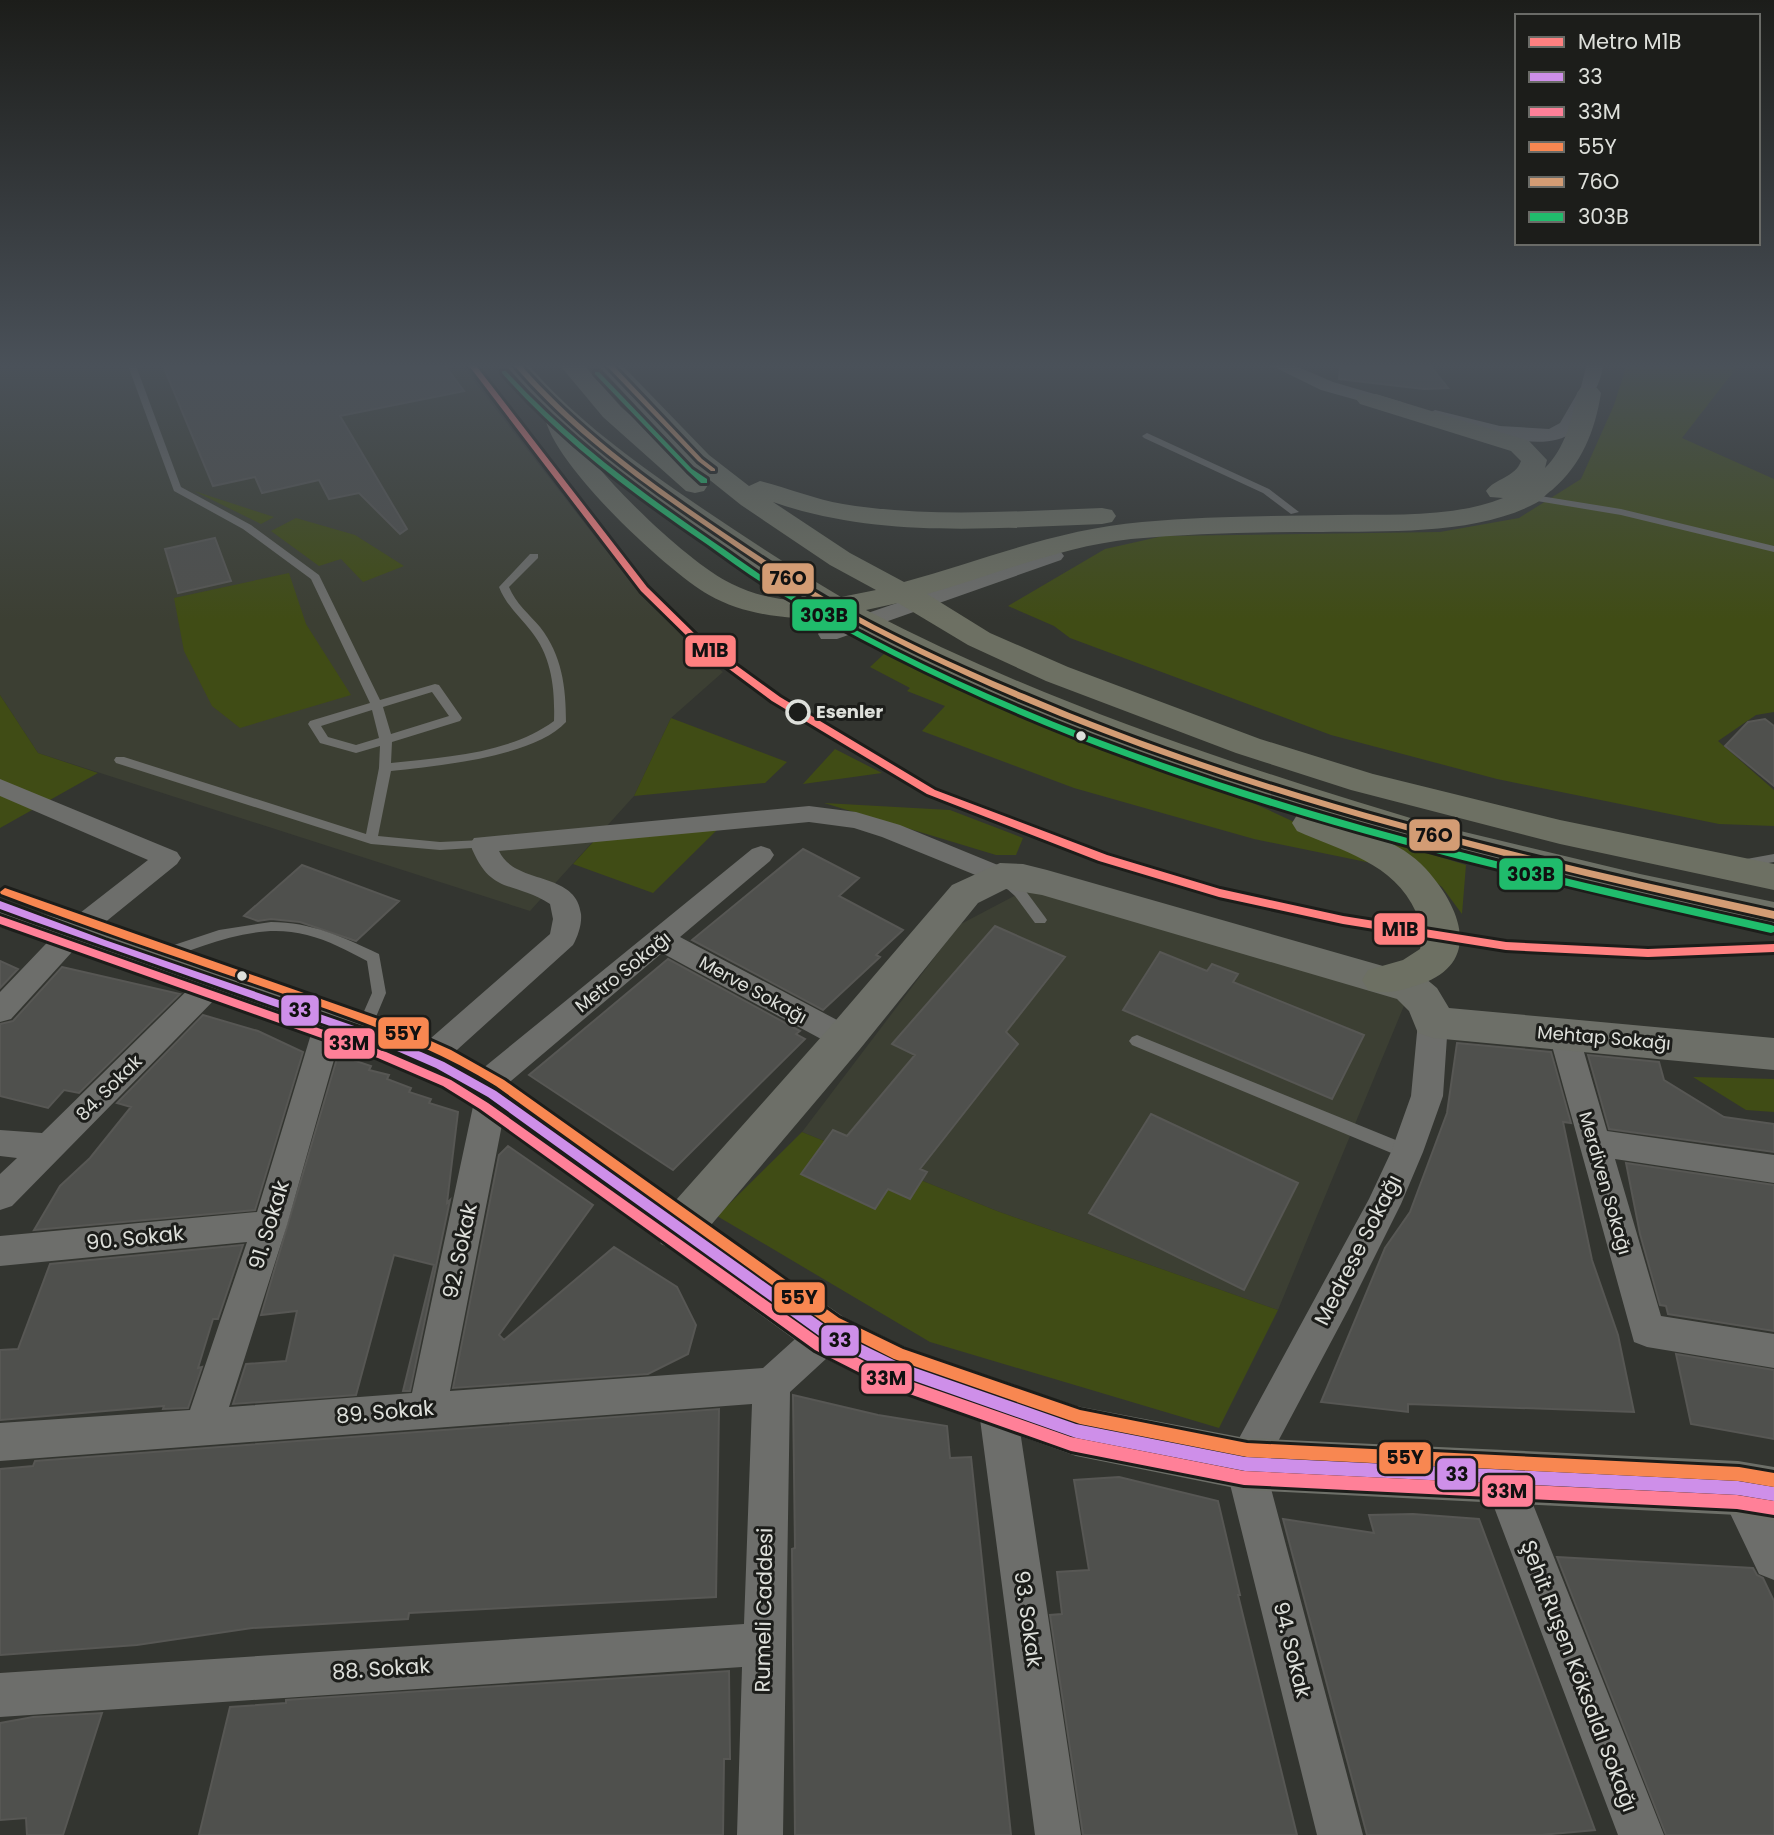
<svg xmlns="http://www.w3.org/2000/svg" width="1774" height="1835" viewBox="0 0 1774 1835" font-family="Poppins,sans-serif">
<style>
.built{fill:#3c3f33}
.green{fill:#404c15}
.building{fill:#4f504d;stroke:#575754;stroke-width:2}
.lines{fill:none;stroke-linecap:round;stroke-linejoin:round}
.lane{fill:#6d6e6b;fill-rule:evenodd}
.street{fill:#6d6e6b;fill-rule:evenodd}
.secondary{fill:#6d6f68;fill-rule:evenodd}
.primary{fill:#6d7066;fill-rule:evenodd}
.highway{fill:#6d7063;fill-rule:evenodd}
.bus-1-casing{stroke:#1c1d1a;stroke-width:6}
.bus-2-casing{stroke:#1c1d1a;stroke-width:6}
.bus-3-casing{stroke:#1c1d1a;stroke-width:6}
.bus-4-casing{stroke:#1c1d1a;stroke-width:6}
.bus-5-casing{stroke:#1c1d1a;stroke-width:6}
.bus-1{fill:#ce8fe9;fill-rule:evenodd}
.bus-2{fill:#ff8098;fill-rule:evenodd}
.bus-3{fill:#f88751;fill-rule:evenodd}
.bus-4{fill:#d39c74;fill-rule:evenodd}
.bus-5{fill:#20bc6c;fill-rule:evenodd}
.metro-1-casing{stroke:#1c1d1a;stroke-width:6}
.metro-1{fill:#ff8080;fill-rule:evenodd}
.stop-dot{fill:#1c1d1a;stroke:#dee0db;stroke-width:3.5}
.bus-dot{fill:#dee0db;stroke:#1c1d1a;stroke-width:2.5}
.labels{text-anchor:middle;stroke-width:6;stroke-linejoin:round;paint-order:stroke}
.stop-label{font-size:18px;font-weight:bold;fill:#dee0db;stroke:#1c1d1a;text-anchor:start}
.street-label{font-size:18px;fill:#dee0db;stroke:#1c1d1a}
.near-street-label{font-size:21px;fill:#dee0db;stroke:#1c1d1a}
.line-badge{stroke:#1c1d1a;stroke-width:2.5}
.pale-badge-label{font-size:19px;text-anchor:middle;font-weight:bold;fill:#111}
</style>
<rect width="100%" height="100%" fill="#333530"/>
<path class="built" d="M 0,363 L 460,363 L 600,543 L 688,643 L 723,672 L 671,718 L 634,796 L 530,911 L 38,753 L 0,695 Z
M 1041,891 L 1408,996 L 1278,1310 L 997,1211 L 802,1132 L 959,925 L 1020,893 Z"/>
<path class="green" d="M 1623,363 L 1734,363 L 1737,367 L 1682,438 L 1774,479 L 1774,712 L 1756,715 L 1718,741 L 1774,790 L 1774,826 L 1719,824 L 1497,779 L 1331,735 L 1070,638 L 1054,626 L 1008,606 L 1105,549 L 1163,536 L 1440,532 L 1519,518 L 1581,479 L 1614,405 L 1625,370 Z
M 194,491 L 274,517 L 261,524 Z
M 296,518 L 355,535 L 404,566 L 363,582 L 341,559 L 319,566 L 271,531 Z
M 289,573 L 306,624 L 351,695 L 240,728 L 212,706 L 184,651 L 174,598 Z
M 885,653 C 1046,730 1221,776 1376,864 L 1254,839 L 1074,788 L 922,731 L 945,706 L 907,691 L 910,688 L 870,667 Z
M 0,695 L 38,753 L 98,773 L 0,828 Z
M 671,718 L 787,762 L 765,783 L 634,796 Z
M 835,749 L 882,773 L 803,784 Z
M 824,803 L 950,810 L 1023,838 L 1016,855 L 996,855 Z
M 1328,822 L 1466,865 L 1462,914 L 1442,887 L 1404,858 Z
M 722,825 L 653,893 L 573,864 L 594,841 Z
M 1693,1077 L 1774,1079 L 1774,1112 L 1746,1110 Z
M 802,1132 L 997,1211 L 1278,1310 L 1219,1428 L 930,1342 L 717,1216 Z"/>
<path class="building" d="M 162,363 L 443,363 L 464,391 L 340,416 L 407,529 L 400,534 L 359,493 L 329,499 L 319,480 L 262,493 L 255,477 L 213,486 Z
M 1340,363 L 1428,363 L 1448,388 L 1424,389 L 1339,379 Z
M 215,538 L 231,581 L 178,593 L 165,549 Z
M 1765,719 L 1774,726 L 1774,786 L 1725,746 L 1748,722 Z
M 803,849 L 859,878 L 839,896 L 903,930 L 876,955 L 880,957 L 823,1010 L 692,940 Z
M 302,865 L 399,901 L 356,941 L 300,922 L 271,919 L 258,921 L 244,916 Z
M 995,926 L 1065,957 L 1006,1032 L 1018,1044 L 920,1169 L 927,1172 L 910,1199 L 888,1189 L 875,1209 L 801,1174 L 833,1130 L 847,1136 L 915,1055 L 892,1044 Z
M 1160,952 L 1207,971 L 1212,964 L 1238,974 L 1233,982 L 1364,1035 L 1332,1099 L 1123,1010 Z
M 668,959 L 800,1031 L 796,1034 L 805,1039 L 673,1170 L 529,1075 Z
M 0,961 L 18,969 L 0,988 Z
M 62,967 L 180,994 L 79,1093 L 64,1090 L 48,1108 L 0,1096 L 0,1024 L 13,1021 Z
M 203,1015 L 258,1031 L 303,1052 L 255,1210 L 34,1230 L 60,1186 L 90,1158 L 131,1107 L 117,1103 Z
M 1457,1043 L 1551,1052 L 1571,1123 L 1563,1122 L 1592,1260 L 1618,1335 L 1634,1412 L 1408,1404 L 1408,1412 L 1321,1402 L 1385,1248 L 1410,1212 L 1447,1113 Z
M 338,1055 L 371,1066 L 369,1070 L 389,1075 L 387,1079 L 411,1088 L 409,1092 L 431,1099 L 429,1103 L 458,1112 L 447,1203 L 450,1200 L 410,1391 L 403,1391 L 434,1265 L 394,1255 L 356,1395 L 233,1404 L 246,1364 L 286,1361 L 297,1311 L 261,1315 Z
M 1588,1055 L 1659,1062 L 1664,1080 L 1724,1117 L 1774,1124 L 1774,1152 L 1609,1129 Z
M 1151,1114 L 1298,1183 L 1244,1290 L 1089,1213 Z
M 508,1146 L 593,1205 L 499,1335 L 504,1340 L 614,1247 L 677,1287 L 696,1325 L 688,1354 L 648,1374 L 453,1388 L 499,1155 Z
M 1626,1163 L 1774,1185 L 1774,1331 L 1668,1314 L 1666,1306 L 1660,1305 L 1640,1234 Z
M 243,1245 L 218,1319 L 213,1319 L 198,1368 L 202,1367 L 188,1408 L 163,1409 L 164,1406 L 0,1420 L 0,1350 L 18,1349 L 50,1264 Z
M 1676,1354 L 1774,1370 L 1774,1439 L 1691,1424 Z
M 793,1395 L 878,1415 L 947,1426 L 950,1458 L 971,1457 L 1011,1835 L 795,1835 L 792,1549 L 795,1548 Z
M 719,1409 L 716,1597 L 409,1613 L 408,1619 L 252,1628 L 137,1645 L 0,1655 L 0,1469 L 33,1466 L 35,1461 Z
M 1119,1477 L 1218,1501 L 1240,1595 L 1238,1595 L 1297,1835 L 1083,1835 L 1050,1615 L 1062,1614 L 1057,1572 L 1089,1570 L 1074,1480 Z
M 1413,1514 L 1479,1519 L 1595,1830 L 1541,1835 L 1367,1835 L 1283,1519 L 1374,1533 L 1369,1515 Z
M 1557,1557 L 1753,1568 L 1757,1575 L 1763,1578 L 1774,1601 L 1774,1835 L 1666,1835 Z
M 729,1671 L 730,1759 L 724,1759 L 723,1835 L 199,1835 L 230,1707 L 286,1703 L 286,1700 Z
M 102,1713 L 63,1835 L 27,1835 L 26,1818 L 0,1820 L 0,1723 L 33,1717 Z"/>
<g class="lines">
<path class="lane" d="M 127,363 L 135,363 L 181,487 L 251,525 L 319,575 L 380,700 L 435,684 L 439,685 L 462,718 L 460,721 L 392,742 L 391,763 C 445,757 509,754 554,721 C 555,689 552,657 531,631 C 520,617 506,605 499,587 L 530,554 L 538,554 L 538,558 L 509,587 C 516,604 529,614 540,627 C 562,655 566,687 566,722 C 534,757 437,766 391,771 L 378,836 L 440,842 L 483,840 L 490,844 L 488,847 L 440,850 L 371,844 L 116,763 L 114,760 L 116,757 L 124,757 L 366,834 L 379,768 L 380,746 L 356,753 L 320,743 L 308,724 L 310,721 L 370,703 L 311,579 L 243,529 L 174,491 ZM 432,692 L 449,716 L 391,734 L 383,707 ZM 372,710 L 379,738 L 356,745 L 328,737 L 321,726 Z
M 1147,433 L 1269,489 L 1299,512 L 1291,514 L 1263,493 L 1144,438 L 1142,436 Z
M 1528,494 L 1621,509 L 1774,546 L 1774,552 L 1621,515 L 1525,499 L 1523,497 Z
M 1774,854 L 1774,862 L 1741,868 L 1734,864 L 1741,860 Z
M 1003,874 L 1025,890 L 1045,917 L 1047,920 L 1045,923 L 1035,923 L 1015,896 L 996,879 Z
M 271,922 C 311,922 343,937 379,954 L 386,993 L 368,1036 L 358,1036 L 355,1032 L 372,993 L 367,961 C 348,951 328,940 307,935 C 253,921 202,948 152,963 L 145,958 L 147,954 L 219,930 Z
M 1137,1035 L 1413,1147 L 1415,1152 L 1413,1157 L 1407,1159 L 1401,1157 L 1132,1045 L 1129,1041 L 1132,1037 Z"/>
<path class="street" d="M 1266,363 L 1289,363 L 1333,382 L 1402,402 L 1405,406 L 1396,411 L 1321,390 Z
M 1587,363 L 1603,363 C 1602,382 1594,392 1584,408 C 1580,415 1579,425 1572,432 C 1545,457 1460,427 1429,419 L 1426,415 L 1435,410 L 1500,426 L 1549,429 L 1560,423 L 1581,387 Z
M 1040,542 L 1061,552 L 1064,556 L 1061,560 L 837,639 L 821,639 L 818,634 L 821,629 L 1037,555 L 1030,548 L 1033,544 Z
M 0,779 L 177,852 L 181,858 L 177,864 L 82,941 L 11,1019 L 0,1022 L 0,992 L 62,927 L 148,860 L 0,796 Z
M 809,806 L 856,812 L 900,825 L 1010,870 L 1014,876 L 1010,882 L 1000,885 L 882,837 L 854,828 L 809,822 L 499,851 C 515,886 576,870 581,914 C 582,924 578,936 573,945 L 437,1068 L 426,1072 L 415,1068 L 411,1060 L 415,1052 L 550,934 L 553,919 L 550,904 C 512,880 490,896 470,844 L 474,838 Z
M 761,846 L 770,849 L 774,855 L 770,861 L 680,937 L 856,1030 L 860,1038 L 856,1046 L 845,1050 L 834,1046 L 662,953 L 504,1087 L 508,1094 L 450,1391 L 763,1368 L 814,1322 L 827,1317 L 840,1322 L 845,1334 L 840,1346 L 790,1392 L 783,1835 L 737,1835 L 742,1667 L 0,1717 L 0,1673 L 744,1624 L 752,1404 L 0,1461 L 0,1423 L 190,1410 L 247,1242 L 0,1266 L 0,1236 L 257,1212 L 315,1021 L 319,1013 L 330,1010 L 341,1013 L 345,1021 L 287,1225 L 229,1407 L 412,1393 L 475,1097 L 471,1096 L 466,1087 L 471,1078 L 752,849 Z
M 216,969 L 226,972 L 231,980 L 226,988 L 12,1206 L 0,1210 L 0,1174 L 17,1158 L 0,1156 L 0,1130 L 42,1133 L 206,972 Z
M 1433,1011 L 1444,1014 L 1448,1022 L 1443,1096 L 1423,1152 L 1401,1204 L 1348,1310 L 1265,1466 L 1363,1835 L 1317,1835 L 1225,1464 L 1369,1199 L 1391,1152 L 1411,1096 L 1418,1022 L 1422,1014 Z
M 1564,1024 L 1575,1027 L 1579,1035 L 1607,1131 L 1774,1155 L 1774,1183 L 1615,1159 L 1661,1316 L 1774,1334 L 1774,1368 L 1647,1347 L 1634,1342 L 1549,1035 L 1553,1027 Z
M 997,1386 L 1010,1391 L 1016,1404 L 1081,1835 L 1035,1835 L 978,1404 L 984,1391 Z
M 1503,1459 L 1517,1464 L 1664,1835 L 1618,1835 L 1483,1478 L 1489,1464 Z
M 1738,1468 L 1752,1474 L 1774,1516 L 1774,1580 L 1759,1574 L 1718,1488 L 1724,1474 Z"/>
<path class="secondary" d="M 1000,863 L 1023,864 L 1047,870 L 1425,978 L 1437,988 L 1449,1008 L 1774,1038 L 1774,1070 L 1433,1038 L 1418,1033 L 1409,1011 L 1397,999 L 1042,895 L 1006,889 L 978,903 L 860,1049 L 711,1225 L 845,1318 L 907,1348 L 1076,1406 L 1245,1438 L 1738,1461 L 1774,1467 L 1774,1521 L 1738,1515 L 1245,1490 L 1076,1456 L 876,1384 L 809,1350 L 668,1247 L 661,1244 L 659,1240 L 477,1106 L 443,1086 L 348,1043 L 202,990 L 0,927 L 0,901 L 230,970 L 378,1021 L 473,1062 L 507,1082 L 676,1200 L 830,1027 L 952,885 Z"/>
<path class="primary" d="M 1427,823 L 1640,874 L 1774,902 L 1774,928 L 1640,900 L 1414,843 L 1409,835 L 1414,827 Z"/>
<path class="highway" d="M 504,363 L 527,363 C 569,413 622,452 674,489 C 729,527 784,563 841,597 L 876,590 L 830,565 L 741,505 L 691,465 L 596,363 L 620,363 L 709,455 L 749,486 L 760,481 C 788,488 814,499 843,504 C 928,518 1016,511 1102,508 L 1112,510 L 1116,516 L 1112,522 L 1102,524 C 993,528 879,539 773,502 L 850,553 L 904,582 C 984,560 1058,529 1142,522 C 1207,516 1273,516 1339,515 C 1392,514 1453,518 1503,498 L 1490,497 L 1486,491 C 1495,478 1515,478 1521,461 L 1511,451 L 1360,404 L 1356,399 L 1360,394 L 1376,394 L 1529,441 L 1547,460 L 1545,468 C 1565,448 1572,420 1577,393 L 1581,388 L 1597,388 L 1601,393 C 1595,431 1582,464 1552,490 C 1546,494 1542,500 1536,503 C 1477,535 1387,531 1322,532 C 1258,532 1194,533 1131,539 C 1059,547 995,575 927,594 L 990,633 L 1068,667 L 1260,739 L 1373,774 L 1560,820 L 1774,864 L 1774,890 L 1560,844 L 1351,790 L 1236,753 L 1046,681 L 968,645 L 898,603 L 866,610 C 1049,705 1243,768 1440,827 L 1445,835 L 1440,843 L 1427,847 L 1326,816 C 1360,831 1400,840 1426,869 C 1463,910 1483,966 1415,986 C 1398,991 1385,995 1368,990 L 1362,980 L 1368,970 L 1403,960 L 1420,949 C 1424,937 1421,923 1416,912 C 1394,863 1342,851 1297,831 L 1292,823 L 1297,815 L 1313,812 C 1210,780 1107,745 1009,702 C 970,685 931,668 893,648 C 879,640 847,619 832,616 C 821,613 807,619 795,618 C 766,616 735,610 709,595 C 668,572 542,456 544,409 ZM 576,438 L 728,553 L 805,600 C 780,601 754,595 732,584 C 688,563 602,479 576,438 Z
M 558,363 L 582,363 L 621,407 L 704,479 L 708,485 L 704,491 L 695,493 L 686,491 L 603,417 Z"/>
<defs>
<path id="bus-1" d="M 0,901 L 105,940 L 389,1038 L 444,1062 L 496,1091 L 832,1330 L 898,1362 L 1076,1424 L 1245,1457 L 1738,1481 L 1774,1487 L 1774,1501 L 1738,1495 L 1245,1471 L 1076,1438 L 889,1372 L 822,1338 L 488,1097 L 436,1068 L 381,1044 L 30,920 L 0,909 Z"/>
<path id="bus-2" d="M 0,916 L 386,1052 L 451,1080 L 488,1103 L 825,1342 L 893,1375 L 1071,1437 L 1244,1471 L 1737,1495 L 1774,1501 L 1774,1515 L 1737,1509 L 1244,1485 L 1071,1451 L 884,1385 L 815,1350 L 480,1109 L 443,1086 L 378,1058 L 0,924 Z"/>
<path id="bus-3" d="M 5,888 L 395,1025 L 451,1050 L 504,1080 L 839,1318 L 903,1349 L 1080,1410 L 1247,1443 L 1739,1467 L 1774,1473 L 1774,1487 L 1739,1481 L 1247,1457 L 1080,1424 L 894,1359 L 829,1326 L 496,1086 C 420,1039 336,1012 252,983 C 168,954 84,926 1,894 L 0,892 Z"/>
<path id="bus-4" d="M 512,363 L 519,363 C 578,430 649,482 723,532 C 758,555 792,579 829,600 C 891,636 957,666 1024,694 C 1264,797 1519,856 1774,911 L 1774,919 C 1518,862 1261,802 1019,699 C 952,670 886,639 823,603 C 786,582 752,558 717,534 C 643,484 570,431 512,363 Z
M 604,363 L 611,363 L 702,459 L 715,469 L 715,471 L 711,471 L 698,461 Z"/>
<path id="bus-5" d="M 502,371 L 506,371 C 567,438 638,490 712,541 C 733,555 754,571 776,585 C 1080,767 1428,849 1771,925 L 1774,926 L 1774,932 L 1771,933 C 1555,884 1338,835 1130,758 C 1006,713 885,656 772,589 C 750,576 729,560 708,545 C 633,494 562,441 502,373 Z
M 595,372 L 599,372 L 692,469 L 707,479 L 707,483 L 701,483 L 688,471 L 595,374 Z"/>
</defs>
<use href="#bus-1" class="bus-1-casing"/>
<use href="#bus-2" class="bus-2-casing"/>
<use href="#bus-3" class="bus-3-casing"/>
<use href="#bus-4" class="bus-4-casing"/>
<use href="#bus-5" class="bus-5-casing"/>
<use href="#bus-1" class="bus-1"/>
<use href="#bus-2" class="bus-2"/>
<use href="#bus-3" class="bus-3"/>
<use href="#bus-4" class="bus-4"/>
<use href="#bus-5" class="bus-5"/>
<defs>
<path id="metro-1" d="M 467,363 L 474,363 L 647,587 L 700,639 L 780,697 L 935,790 L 1107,855 L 1220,889 L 1343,916 L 1506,942 L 1648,949 L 1774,944 L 1774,952 L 1648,957 L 1506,950 L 1343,924 L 1219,897 L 1099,861 L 927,794 L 772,701 L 694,643 L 641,591 Z"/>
</defs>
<use href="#metro-1" class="metro-1-casing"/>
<use href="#metro-1" class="metro-1"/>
</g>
<linearGradient id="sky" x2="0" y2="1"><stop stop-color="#1c1d1a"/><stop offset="0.59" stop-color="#4a5159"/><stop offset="1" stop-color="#4a5159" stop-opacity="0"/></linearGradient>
<rect width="1774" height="620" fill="url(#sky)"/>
<circle class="stop-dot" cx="798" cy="712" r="11"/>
<g class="bus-dot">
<circle cx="1081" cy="736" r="6"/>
<circle cx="242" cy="976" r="6"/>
</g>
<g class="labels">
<g class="stop-label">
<text x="816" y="718">Esenler</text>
</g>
<g class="street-label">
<text transform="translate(623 972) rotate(-39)" y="6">Metro Sokağı</text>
<text transform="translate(753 990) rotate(29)" y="6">Merve Sokağı</text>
<text transform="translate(1604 1038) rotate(5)" y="6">Mehtap Sokağı</text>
<text transform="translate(109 1088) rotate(-45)" y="6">84. Sokak</text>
<text transform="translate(1605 1183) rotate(74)" y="6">Merdiven Sokağı</text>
</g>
<g class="near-street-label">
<text transform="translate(269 1225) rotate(-73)" y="7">91. Sokak</text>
<text transform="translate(135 1238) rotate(-6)" y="7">90. Sokak</text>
<text transform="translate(1358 1250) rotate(-63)" y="7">Medrese Sokağı</text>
<text transform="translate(460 1251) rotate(-78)" y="7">92. Sokak</text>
<text transform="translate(385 1412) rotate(-5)" y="7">89. Sokak</text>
<text transform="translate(764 1610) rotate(-89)" y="7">Rumeli Caddesi</text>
<text transform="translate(1028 1619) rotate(82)" y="7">93. Sokak</text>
<text transform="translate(1292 1650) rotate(76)" y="7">94. Sokak</text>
<text transform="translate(381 1669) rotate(-4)" y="7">88. Sokak</text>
<text transform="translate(1579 1676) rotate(69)" y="7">Şehit Ruşen Köksaldı Sokağı</text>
</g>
</g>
<g class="line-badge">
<rect x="761" y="562" width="54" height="33" rx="7" fill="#d39c74"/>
<rect x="791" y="598" width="67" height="34" rx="7" fill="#20bc6c"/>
<rect x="684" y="634" width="53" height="34" rx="7" fill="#ff8080"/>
<rect x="1408" y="818" width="53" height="34" rx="7" fill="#d39c74"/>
<rect x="1498" y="857" width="66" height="34" rx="7" fill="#20bc6c"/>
<rect x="1373" y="912" width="53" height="34" rx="7" fill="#ff8080"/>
<rect x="280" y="994" width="40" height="33" rx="7" fill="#ce8fe9"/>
<rect x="377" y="1016" width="53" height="34" rx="7" fill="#f88751"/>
<rect x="323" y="1027" width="53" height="33" rx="7" fill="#ff8098"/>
<rect x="773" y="1281" width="53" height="33" rx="7" fill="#f88751"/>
<rect x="820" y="1324" width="40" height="33" rx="7" fill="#ce8fe9"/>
<rect x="860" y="1362" width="53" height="33" rx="7" fill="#ff8098"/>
<rect x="1378" y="1441" width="54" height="34" rx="7" fill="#f88751"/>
<rect x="1436" y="1457" width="41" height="34" rx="7" fill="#ce8fe9"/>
<rect x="1481" y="1474" width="53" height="34" rx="7" fill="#ff8098"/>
</g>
<g class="pale-badge-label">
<text x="788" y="585">76O</text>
<text x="824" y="622">303B</text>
<text x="710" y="657">M1B</text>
<text x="1434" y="842">76O</text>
<text x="1531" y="881">303B</text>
<text x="1400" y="936">M1B</text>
<text x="300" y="1017">33</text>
<text x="403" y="1040">55Y</text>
<text x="349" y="1050">33M</text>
<text x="799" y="1304">55Y</text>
<text x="840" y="1347">33</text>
<text x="886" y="1385">33M</text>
<text x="1405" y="1464">55Y</text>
<text x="1457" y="1481">33</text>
<text x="1507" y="1498">33M</text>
</g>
<rect x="1515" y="14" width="245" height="231" fill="#1c1d1a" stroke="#6a6b67" stroke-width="2"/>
<rect x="1529" y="37" width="35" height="10" fill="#ff8080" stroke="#6a6b67" stroke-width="2"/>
<text x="1578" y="49" font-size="21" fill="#dee0db">Metro M1B</text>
<rect x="1529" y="72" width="35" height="10" fill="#ce8fe9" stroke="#6a6b67" stroke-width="2"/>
<text x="1578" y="84" font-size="21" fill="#dee0db">33</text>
<rect x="1529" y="107" width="35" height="10" fill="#ff8098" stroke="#6a6b67" stroke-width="2"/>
<text x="1578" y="119" font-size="21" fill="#dee0db">33M</text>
<rect x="1529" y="142" width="35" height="10" fill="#f88751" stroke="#6a6b67" stroke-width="2"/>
<text x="1578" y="154" font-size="21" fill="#dee0db">55Y</text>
<rect x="1529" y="177" width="35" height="10" fill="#d39c74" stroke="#6a6b67" stroke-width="2"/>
<text x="1578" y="189" font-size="21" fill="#dee0db">76O</text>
<rect x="1529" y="212" width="35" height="10" fill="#20bc6c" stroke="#6a6b67" stroke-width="2"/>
<text x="1578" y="224" font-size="21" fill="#dee0db">303B</text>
</svg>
